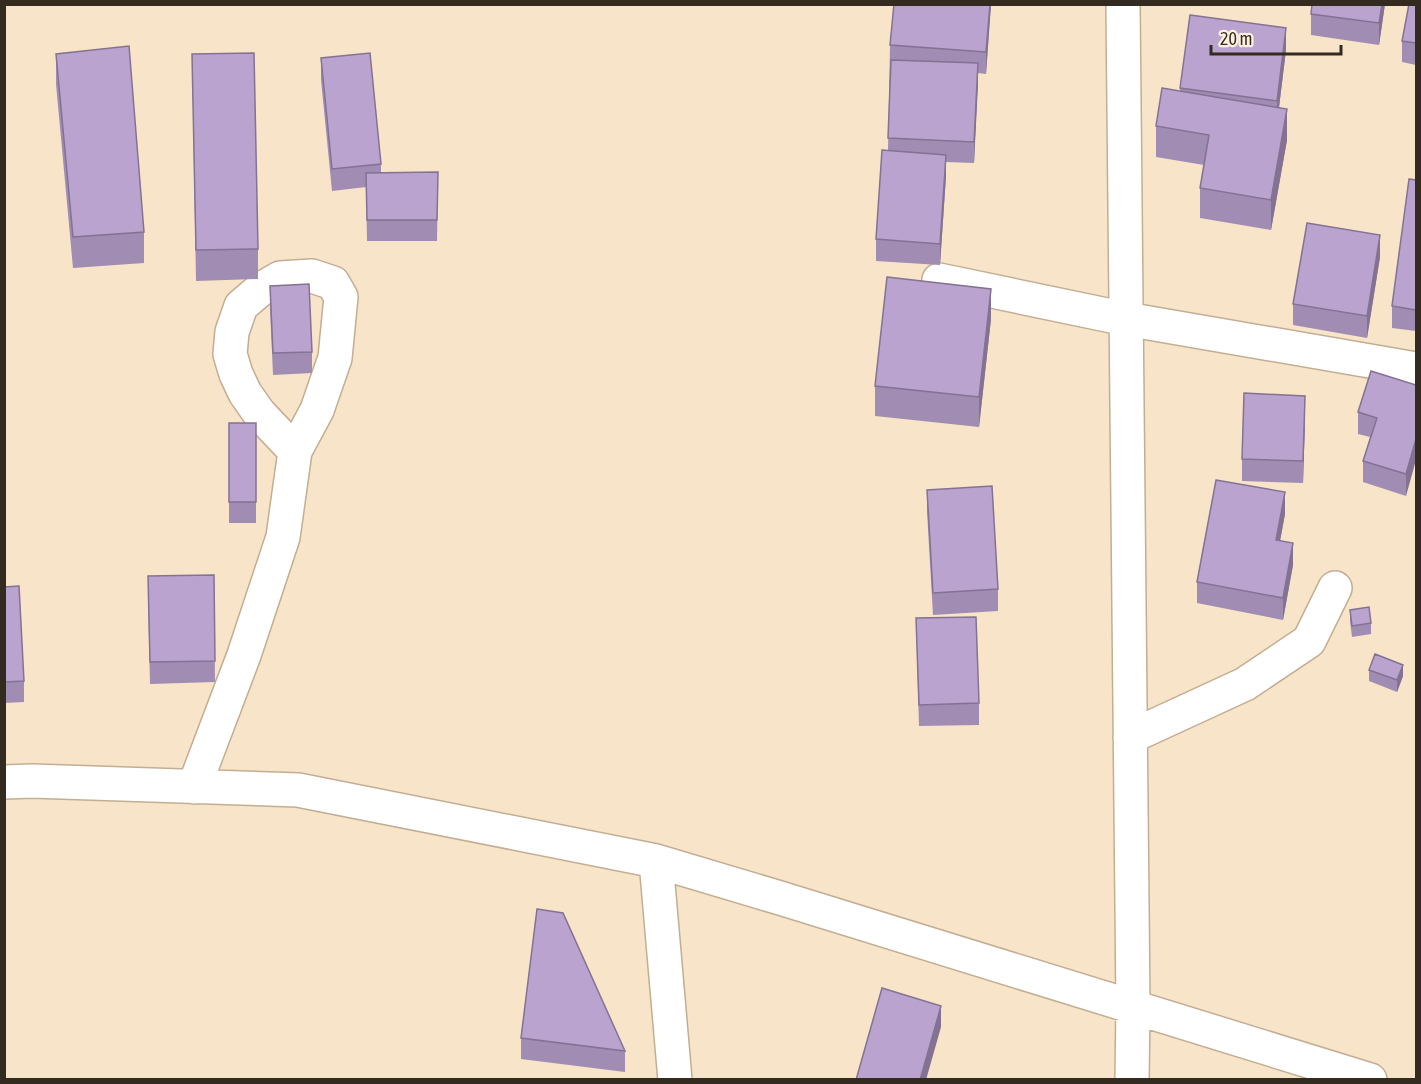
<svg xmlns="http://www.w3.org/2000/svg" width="1421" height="1084" viewBox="0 0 1421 1084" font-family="'Asap Condensed',sans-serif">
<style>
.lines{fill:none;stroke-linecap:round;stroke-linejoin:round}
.minor-casing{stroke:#c2ae93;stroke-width:36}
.minor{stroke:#fff;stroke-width:33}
.wall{fill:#a18cb3}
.shaded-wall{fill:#837292}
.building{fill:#bba3d0;stroke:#837292;stroke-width:1.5}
</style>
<rect width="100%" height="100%" fill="#f8e4c8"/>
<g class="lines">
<defs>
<path id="minor" d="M 1123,4 L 1133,1006 L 1132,1080
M 939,280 L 1126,319 L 1416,369
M 1130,737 L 1245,684 L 1309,641 L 1335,588
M 4,782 L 32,781 L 298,790 L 656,861 L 780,898 L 1370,1080
M 194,787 L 244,655 L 283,537 L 295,451 L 317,410 L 335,358 L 341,297 L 333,283 L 312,276 L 280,278 L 261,289 L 241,306 L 232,332 L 230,354 L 236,374 L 245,393 L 259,413 L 295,451
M 656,861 L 675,1080"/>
</defs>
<use href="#minor" class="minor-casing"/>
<use href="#minor" class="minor"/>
</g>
<path class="wall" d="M 991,4 L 986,74 L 978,73 L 974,163 L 946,162 L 946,176 L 940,265 L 876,261 L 876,239 L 888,151 L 890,45 Z
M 1385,4 L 1379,45 L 1311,35 L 1311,14 Z
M 1416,4 L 1416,65 L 1402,62 L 1402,41 Z
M 1286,50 L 1279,108 L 1287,140 L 1271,230 L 1200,218 L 1200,188 L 1204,165 L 1156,157 L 1156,126 L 1180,91 L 1180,88 Z
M 56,54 L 144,232 L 144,263 L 73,268 L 56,84 Z
M 192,54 L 258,249 L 258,279 L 196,281 Z
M 321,58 L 381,164 L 381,173 L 438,172 L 437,241 L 367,241 L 366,187 L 332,191 L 321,80 Z
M 1416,180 L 1416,331 L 1392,328 L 1392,306 Z
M 1380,257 L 1367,338 L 1293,325 L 1293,304 Z
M 270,286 L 312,352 L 312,373 L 273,375 L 270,308 Z
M 991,319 L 979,427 L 875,416 L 875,386 Z
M 1416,385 L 1406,496 L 1363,482 L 1363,461 L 1370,437 L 1358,434 L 1358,412 Z
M 1305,417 L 1303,483 L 1242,481 L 1242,459 Z
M 229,423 L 256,423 L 256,523 L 229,523 Z
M 927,490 L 998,589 L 998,611 L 933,615 L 927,511 Z
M 1285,514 L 1280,541 L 1293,565 L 1283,620 L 1197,603 L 1197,582 Z
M 214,575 L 215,682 L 150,684 L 148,598 Z
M 4,587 L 24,681 L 24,702 L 4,703 Z
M 1350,610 L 1371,623 L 1371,634 L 1352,637 L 1350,621 Z
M 916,618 L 979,703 L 979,725 L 919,726 Z
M 1369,670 L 1403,676 L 1397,692 L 1369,681 Z
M 521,1038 L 625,1051 L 625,1072 L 521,1059 Z"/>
<path class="shaded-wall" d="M 990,4 L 991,4 L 986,74 L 986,52 Z
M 1382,4 L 1385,4 L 1379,45 L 1379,23 Z
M 1286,28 L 1286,50 L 1277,123 L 1277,101 Z
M 978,63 L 978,85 L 974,163 L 974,142 Z
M 1287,109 L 1287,140 L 1271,230 L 1271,200 Z
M 946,155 L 946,176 L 940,265 L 940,244 Z
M 1380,235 L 1380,257 L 1367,338 L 1367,316 Z
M 991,289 L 991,319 L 979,427 L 979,397 Z
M 1305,396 L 1305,417 L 1303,483 L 1303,461 Z
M 1416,439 L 1416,460 L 1406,496 L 1406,474 Z
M 1285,492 L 1285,514 L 1276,562 L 1276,540 Z
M 1293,543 L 1293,565 L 1283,620 L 1283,598 Z
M 1403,665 L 1403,676 L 1397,692 L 1397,680 Z
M 941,1006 L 941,1027 L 926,1080 L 920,1080 Z"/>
<path class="building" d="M 894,4 L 990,4 L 986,52 L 890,45 Z
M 1312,4 L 1382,4 L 1379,23 L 1311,14 Z
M 1409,4 L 1416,4 L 1416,43 L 1402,41 Z
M 1190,15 L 1286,28 L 1277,101 L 1180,88 Z
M 129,46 L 144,232 L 73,237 L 56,54 Z
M 254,53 L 258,249 L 196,250 L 192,54 Z
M 370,53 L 381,164 L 332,169 L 321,58 Z
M 891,60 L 978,63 L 974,142 L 888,138 Z
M 1162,88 L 1287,109 L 1271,200 L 1200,188 L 1209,135 L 1156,126 Z
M 882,150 L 946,155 L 940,244 L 876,239 Z
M 438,172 L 437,220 L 367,220 L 366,173 Z
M 1409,179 L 1416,180 L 1416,310 L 1392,306 Z
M 1307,223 L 1380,235 L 1367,316 L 1293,304 Z
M 887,277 L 991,289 L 979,397 L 875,386 Z
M 309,284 L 312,352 L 273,353 L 270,286 Z
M 1371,371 L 1416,385 L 1416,439 L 1406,474 L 1363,461 L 1377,418 L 1358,412 Z
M 1244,393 L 1305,396 L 1303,461 L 1242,459 Z
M 229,423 L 256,423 L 256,502 L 229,502 Z
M 1216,480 L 1285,492 L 1276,540 L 1293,543 L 1283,598 L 1197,582 Z
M 992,486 L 998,589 L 933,593 L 927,490 Z
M 214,575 L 215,661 L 150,662 L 148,576 Z
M 19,586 L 24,681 L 4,682 L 4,587 Z
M 1369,607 L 1371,623 L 1352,626 L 1350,610 Z
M 976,617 L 979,703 L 919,705 L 916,618 Z
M 1375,654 L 1403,665 L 1397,680 L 1369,670 Z
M 537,909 L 563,913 L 625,1051 L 521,1038 Z
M 882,988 L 941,1006 L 920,1080 L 856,1080 Z"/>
<rect width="1421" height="1084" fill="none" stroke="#332b20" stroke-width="12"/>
<path d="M1211 45v9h130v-9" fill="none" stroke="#332b20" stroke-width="3"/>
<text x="1220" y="45" font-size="18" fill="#332b20" stroke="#fff2e1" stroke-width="4.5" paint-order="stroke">20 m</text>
</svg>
